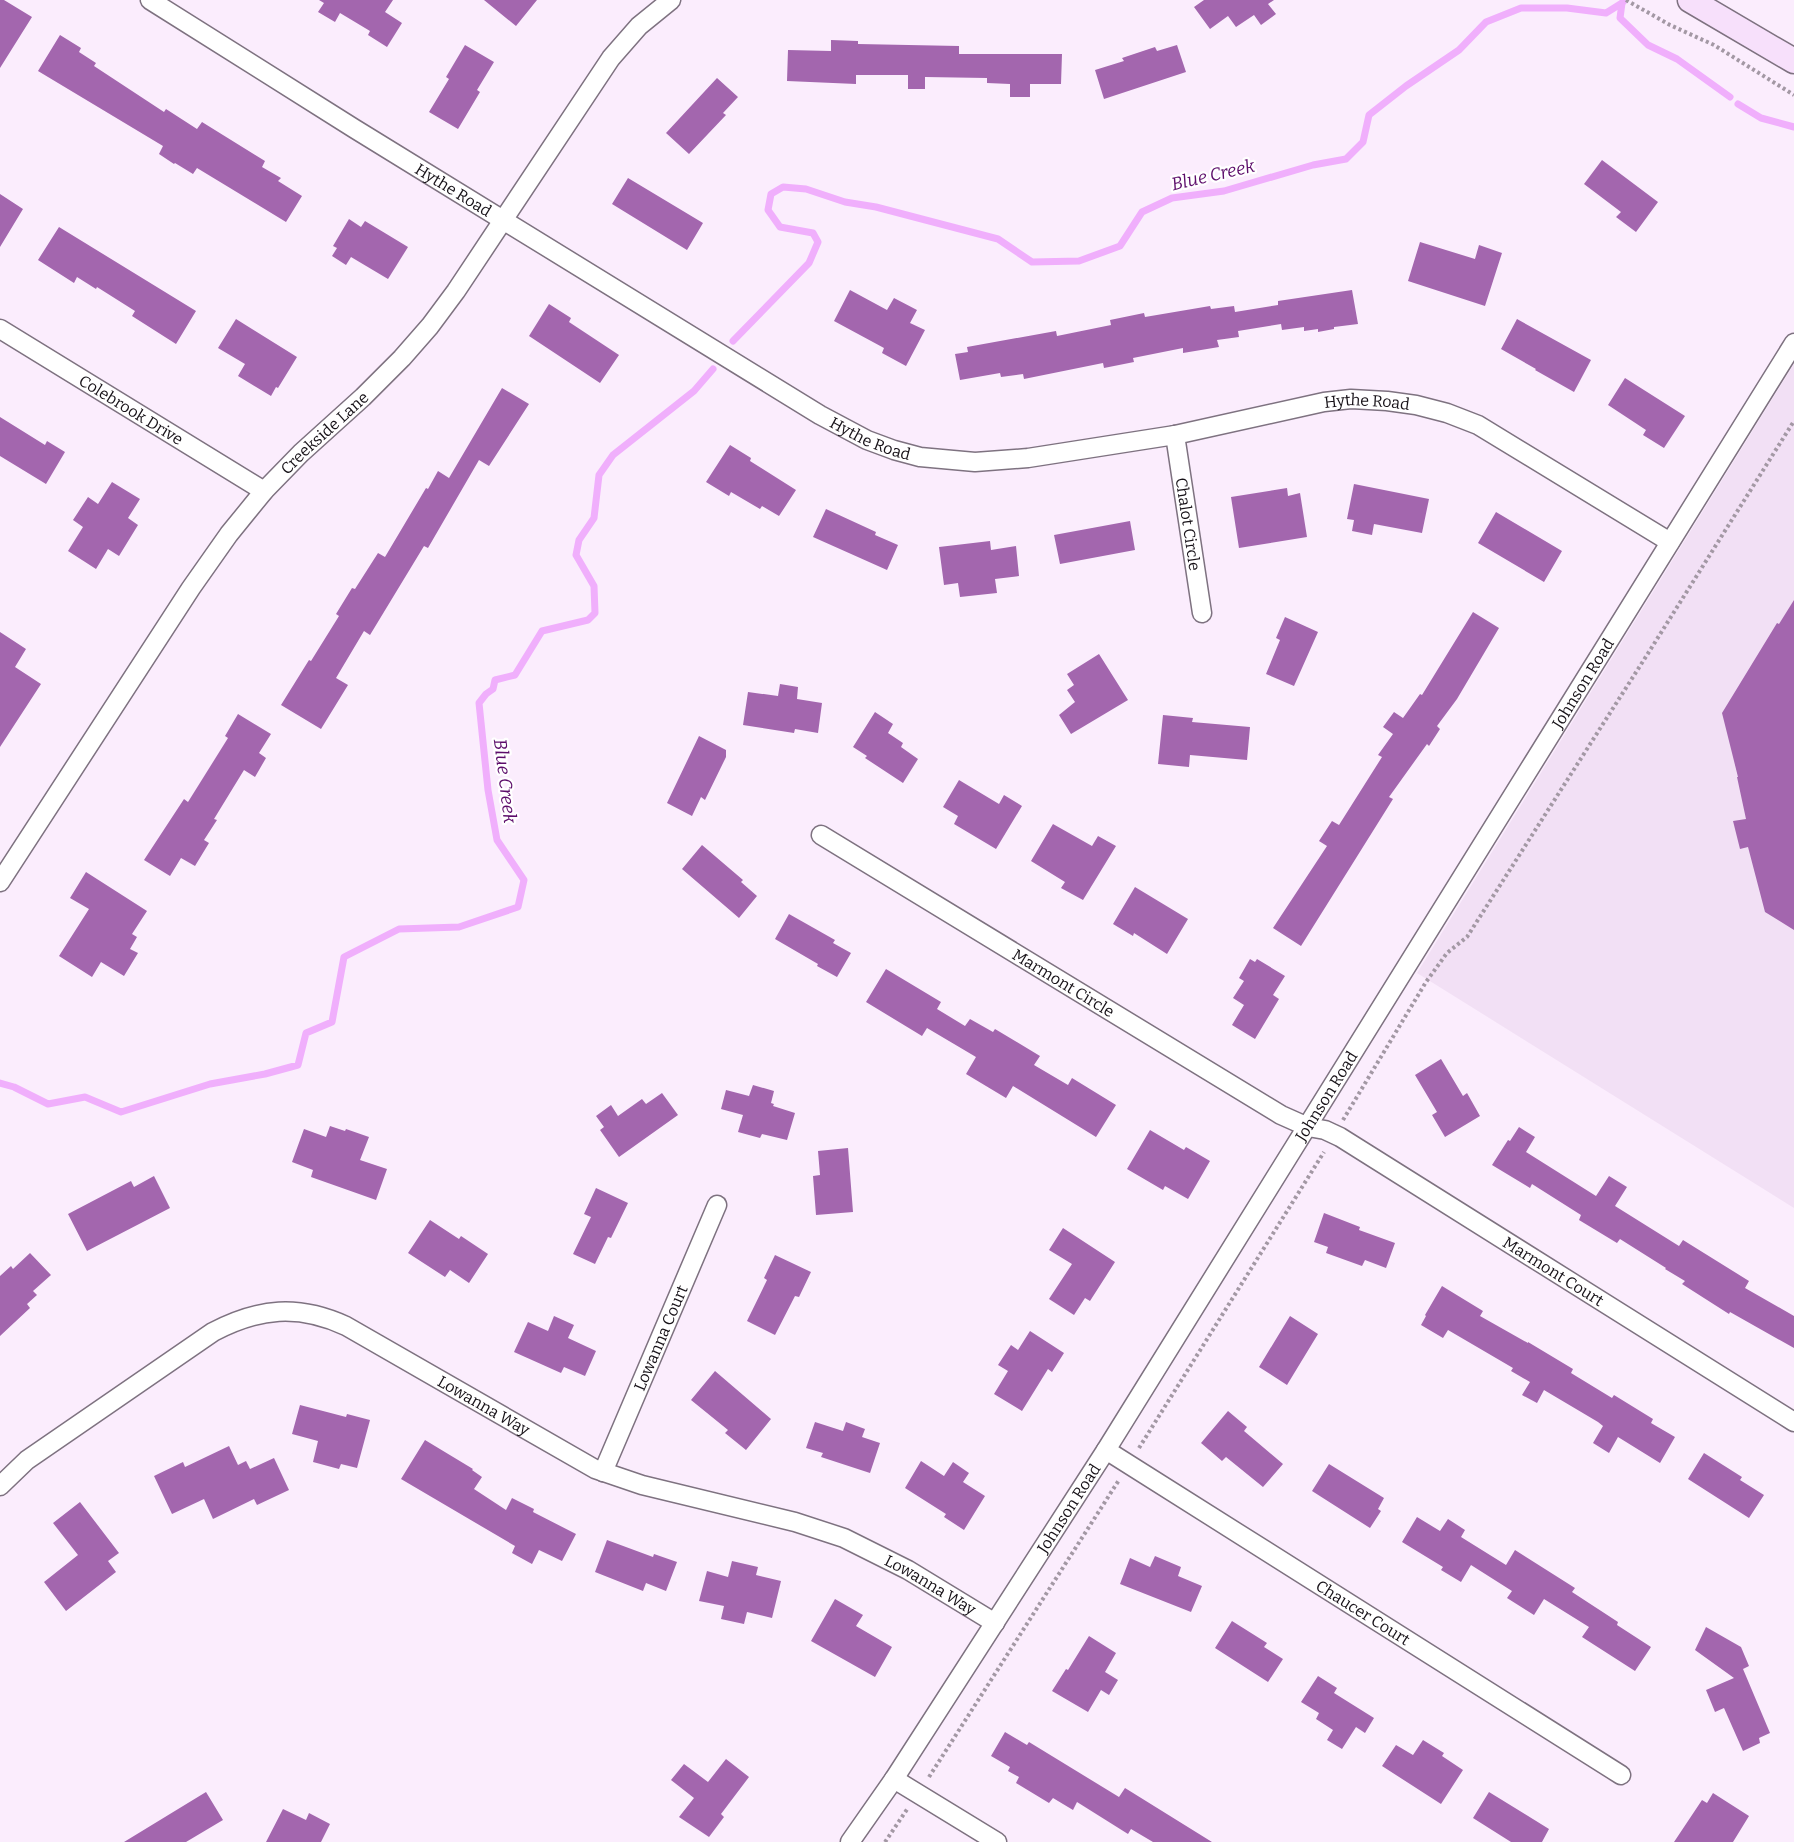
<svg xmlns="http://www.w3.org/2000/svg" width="1794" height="1842" viewBox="0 0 1794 1842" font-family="Bitter,serif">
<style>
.built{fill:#f2e0f5}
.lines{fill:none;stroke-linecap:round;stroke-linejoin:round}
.stream{stroke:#f0affc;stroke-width:7}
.building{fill:#a366ae}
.minor-casing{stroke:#7e7280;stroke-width:21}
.secondary-casing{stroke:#7e7280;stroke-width:27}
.path{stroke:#a398a4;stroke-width:4;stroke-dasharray:3 3;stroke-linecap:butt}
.minor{stroke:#fff;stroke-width:18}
.secondary{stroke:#f7e0fb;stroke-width:24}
.labels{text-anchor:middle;stroke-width:4.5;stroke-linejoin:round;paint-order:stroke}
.street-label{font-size:16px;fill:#161117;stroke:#fff}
.water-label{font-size:18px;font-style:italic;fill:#5c0c6a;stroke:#fff}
</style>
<rect width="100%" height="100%" fill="#fbedfd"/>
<path class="built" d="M 1794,364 L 1794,1208 L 1417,973 Z"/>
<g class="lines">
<path class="stream" d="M 1622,3 L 1620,18 L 1648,45 L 1677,59 L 1730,97
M 1738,104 L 1761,118 L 1794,127
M 733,341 L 809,263 L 818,242 L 813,233 L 780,227 L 768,210 L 771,194 L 783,187 L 806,189 L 845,202 L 876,207 L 998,239 L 1032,262 L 1079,261 L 1120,246 L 1142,212 L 1172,198 L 1224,191 L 1313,165 L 1346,159 L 1363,142 L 1369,115 L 1406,86 L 1459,50 L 1486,22 L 1521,8 L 1567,8 L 1606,13 L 1622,3 L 1625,0
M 0,1083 L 14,1087 L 48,1104 L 85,1097 L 121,1112 L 210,1084 L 265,1074 L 298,1065 L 306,1033 L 332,1022 L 344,957 L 399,929 L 459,927 L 518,907 L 524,880 L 497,840 L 488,790 L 479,703 L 486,694 L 493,689 L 495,680 L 515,675 L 542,631 L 588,620 L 595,613 L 594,586 L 576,555 L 579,540 L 594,518 L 599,475 L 613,455 L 694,391 L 713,369"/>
</g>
<path class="building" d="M 0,0 L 4,0 L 32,17 L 0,68 Z
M 319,0 L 393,0 L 385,12 L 402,23 L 387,47 L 368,35 L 370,31 L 340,13 L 335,22 L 318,12 L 324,3 Z
M 484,0 L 537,0 L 516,26 Z
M 1204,0 L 1274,0 L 1268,4 L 1276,14 L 1261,25 L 1254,15 L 1236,27 L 1228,16 L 1210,29 L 1194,7 Z
M 60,35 L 81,48 L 79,52 L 96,63 L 94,66 L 164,112 L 166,109 L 197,129 L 202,122 L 265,161 L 262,167 L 281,178 L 278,181 L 302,196 L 286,222 L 197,168 L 193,174 L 175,163 L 174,164 L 159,154 L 163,146 L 38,71 Z
M 831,40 L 858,41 L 858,44 L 959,46 L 959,54 L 1062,54 L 1061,84 L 1030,84 L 1030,97 L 1010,97 L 1010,84 L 987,83 L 987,78 L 925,77 L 925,89 L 908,89 L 908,75 L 856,75 L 856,84 L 787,81 L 788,50 L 831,51 Z
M 465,45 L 494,62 L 477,90 L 480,92 L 458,129 L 429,112 L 449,79 L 446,77 Z
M 1177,45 L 1186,72 L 1104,99 L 1095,70 L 1124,61 L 1122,58 L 1155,47 L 1157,51 Z
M 717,78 L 738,97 L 723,113 L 726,115 L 689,154 L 666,133 Z
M 1602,160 L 1658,202 L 1636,232 L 1616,217 L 1621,212 L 1584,184 Z
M 628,178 L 703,223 L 687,250 L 612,204 Z
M 0,194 L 23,209 L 0,247 Z
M 349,219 L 361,227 L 365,221 L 408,247 L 388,279 L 351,257 L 346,265 L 332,256 L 337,248 L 333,246 Z
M 59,227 L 196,311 L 176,344 L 132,316 L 135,311 L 97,287 L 96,289 L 77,277 L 74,283 L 38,260 Z
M 1420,242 L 1475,259 L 1479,245 L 1502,253 L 1485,306 L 1408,281 Z
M 850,290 L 887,310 L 894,298 L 917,310 L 910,323 L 925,330 L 906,366 L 882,353 L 884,348 L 834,321 Z
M 1352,290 L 1358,324 L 1334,327 L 1334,329 L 1318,332 L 1318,329 L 1304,331 L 1304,327 L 1282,330 L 1281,324 L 1238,331 L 1239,337 L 1217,340 L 1219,347 L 1183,353 L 1183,348 L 1133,358 L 1134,362 L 1104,368 L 1103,363 L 1024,379 L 1023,374 L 1001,377 L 1000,373 L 960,380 L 955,354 L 968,352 L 967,347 L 1056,331 L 1057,336 L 1111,325 L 1110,320 L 1144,313 L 1145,317 L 1210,306 L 1211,309 L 1234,306 L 1235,312 L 1278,305 L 1278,301 Z
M 549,304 L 571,318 L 569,322 L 619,355 L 600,383 L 529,336 Z
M 236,319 L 297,357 L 278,388 L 276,387 L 271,396 L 238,376 L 245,364 L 218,348 Z
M 1517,319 L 1591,360 L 1574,392 L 1535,370 L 1536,369 L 1501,349 Z
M 1625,378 L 1685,416 L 1664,448 L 1643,435 L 1646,430 L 1608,405 Z
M 502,388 L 529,404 L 489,466 L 479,460 L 428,548 L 424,546 L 370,635 L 364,631 L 336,678 L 348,685 L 321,729 L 281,705 L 309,660 L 311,661 L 339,616 L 336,614 L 352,588 L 355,589 L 378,553 L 385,557 L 426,488 L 428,489 L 438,471 L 449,478 Z
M 0,417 L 45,445 L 47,441 L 65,452 L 46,484 L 0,456 Z
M 730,445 L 751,458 L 750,461 L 796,490 L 779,516 L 762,506 L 760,509 L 731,492 L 729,496 L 706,482 Z
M 112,482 L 140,499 L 128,518 L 138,525 L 119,556 L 108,549 L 96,569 L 68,551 L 83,527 L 73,520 L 88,497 L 98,504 Z
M 1354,484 L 1429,499 L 1422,533 L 1374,524 L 1372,535 L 1352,531 L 1354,520 L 1347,519 Z
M 1287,488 L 1288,496 L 1300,493 L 1307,537 L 1239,548 L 1231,497 Z
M 826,509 L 876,532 L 875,535 L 898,545 L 887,570 L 813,537 Z
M 1496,512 L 1562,551 L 1544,582 L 1478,543 Z
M 1130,521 L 1135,550 L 1060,564 L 1054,535 Z
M 990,541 L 991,550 L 1016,546 L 1019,576 L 995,579 L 997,593 L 960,597 L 958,583 L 944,585 L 939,547 Z
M 1794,600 L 1794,930 L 1765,912 L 1748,847 L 1740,849 L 1733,821 L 1746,819 L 1737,777 L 1738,777 L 1722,713 L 1777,623 L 1779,624 Z
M 1473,612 L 1499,628 L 1457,699 L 1437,726 L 1440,729 L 1429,746 L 1427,744 L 1389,797 L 1393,799 L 1301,946 L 1273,928 L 1327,846 L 1319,841 L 1332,821 L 1339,825 L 1382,757 L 1378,755 L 1393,734 L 1383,727 L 1394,712 L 1403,718 L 1420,694 L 1422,695 Z
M 1285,617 L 1318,632 L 1294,686 L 1266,674 L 1280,640 L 1276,638 Z
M 0,632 L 26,649 L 15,667 L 41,684 L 0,747 Z
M 1099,654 L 1128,700 L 1071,734 L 1059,715 L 1075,702 L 1067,690 L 1074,685 L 1067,674 Z
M 780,684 L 798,687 L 797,699 L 822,703 L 818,733 L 795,729 L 794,733 L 743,725 L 748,692 L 778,696 Z
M 875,712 L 893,724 L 888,733 L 903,743 L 901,747 L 918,759 L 903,783 L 865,758 L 867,756 L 853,747 Z
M 238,714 L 271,734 L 259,753 L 266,758 L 255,777 L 244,770 L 214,819 L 217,820 L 204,840 L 209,843 L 195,866 L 181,858 L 170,876 L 144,860 L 184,799 L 188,802 L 228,738 L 225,736 Z
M 1163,715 L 1193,718 L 1192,722 L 1250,727 L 1247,760 L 1190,755 L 1189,767 L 1158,764 Z
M 699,736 L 726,750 L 726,757 L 705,800 L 701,797 L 692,816 L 667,803 Z
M 959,780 L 999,804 L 1004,795 L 1022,806 L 996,849 L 954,824 L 958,816 L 943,807 Z
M 1053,824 L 1092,846 L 1098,836 L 1116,846 L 1083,900 L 1061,888 L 1065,882 L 1031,861 Z
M 702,845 L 743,880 L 741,882 L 757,896 L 739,918 L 682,869 Z
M 86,872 L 147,911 L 132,934 L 137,937 L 130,949 L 138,953 L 124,976 L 101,962 L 92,977 L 59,956 L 89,909 L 70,898 Z
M 1135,887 L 1188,919 L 1167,954 L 1134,933 L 1133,936 L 1113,924 Z
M 789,914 L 835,940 L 833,943 L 851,953 L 837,977 L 817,966 L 818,964 L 775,939 Z
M 1250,959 L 1255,962 L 1257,959 L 1285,976 L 1273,995 L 1279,999 L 1255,1039 L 1232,1025 L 1244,1005 L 1233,998 L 1244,981 L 1239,978 Z
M 886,969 L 941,1002 L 937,1009 L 965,1026 L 970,1019 L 993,1032 L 995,1029 L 1040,1056 L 1034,1065 L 1068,1085 L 1072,1078 L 1116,1105 L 1096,1137 L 1013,1086 L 1006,1098 L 966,1074 L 976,1057 L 927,1028 L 922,1036 L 866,1002 Z
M 1441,1059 L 1463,1096 L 1467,1093 L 1480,1116 L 1445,1137 L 1432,1115 L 1437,1112 L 1415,1075 Z
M 753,1085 L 774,1091 L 771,1103 L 774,1104 L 773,1106 L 795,1113 L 787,1140 L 762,1134 L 760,1138 L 738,1132 L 743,1115 L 721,1109 L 726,1090 L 749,1096 Z
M 662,1093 L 678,1115 L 619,1157 L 600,1130 L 604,1127 L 596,1116 L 611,1105 L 618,1116 L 642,1099 L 646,1104 Z
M 330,1126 L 345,1131 L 346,1129 L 369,1137 L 360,1160 L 387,1169 L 376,1200 L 311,1177 L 313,1170 L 292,1162 L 304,1129 L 326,1137 Z
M 1519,1127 L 1535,1137 L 1526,1152 L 1596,1196 L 1609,1176 L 1627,1187 L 1615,1206 L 1679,1246 L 1683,1240 L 1749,1281 L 1745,1288 L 1794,1316 L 1794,1348 L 1730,1312 L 1729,1314 L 1682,1284 L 1685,1281 L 1665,1269 L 1666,1268 L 1620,1239 L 1617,1243 L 1579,1220 L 1581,1215 L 1532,1184 L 1530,1188 L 1492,1165 L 1508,1140 L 1510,1141 Z
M 1150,1130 L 1184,1150 L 1186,1147 L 1210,1161 L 1188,1199 L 1165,1186 L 1163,1190 L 1127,1169 Z
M 848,1148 L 853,1212 L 816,1215 L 813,1176 L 820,1175 L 818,1151 Z
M 154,1176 L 170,1208 L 87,1251 L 68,1214 L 131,1181 L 134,1187 Z
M 596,1188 L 628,1203 L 611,1238 L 608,1237 L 595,1264 L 573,1254 L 591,1217 L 584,1214 Z
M 1324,1213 L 1360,1227 L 1359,1230 L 1395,1243 L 1386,1268 L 1365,1260 L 1362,1266 L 1326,1253 L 1328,1247 L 1314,1242 Z
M 430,1220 L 459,1239 L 461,1236 L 488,1254 L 469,1283 L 450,1270 L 445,1277 L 408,1253 Z
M 1063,1228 L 1115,1262 L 1090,1301 L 1085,1298 L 1074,1315 L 1049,1299 L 1072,1264 L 1049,1250 Z
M 30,1253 L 51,1275 L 33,1291 L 37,1295 L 27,1304 L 30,1308 L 0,1336 L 0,1276 L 11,1266 L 13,1269 Z
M 775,1255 L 811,1272 L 799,1297 L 795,1296 L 775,1335 L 747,1321 L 767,1280 L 764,1278 Z
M 1442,1286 L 1483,1311 L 1480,1316 L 1528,1343 L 1528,1342 L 1573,1369 L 1571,1373 L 1612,1398 L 1614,1395 L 1653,1419 L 1651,1423 L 1675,1437 L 1660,1463 L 1618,1437 L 1609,1453 L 1593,1443 L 1603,1426 L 1598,1422 L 1544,1390 L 1537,1403 L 1522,1395 L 1530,1382 L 1511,1371 L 1513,1368 L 1448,1330 L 1443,1338 L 1421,1325 L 1426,1316 L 1425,1315 Z
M 554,1316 L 574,1325 L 568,1338 L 596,1351 L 585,1376 L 564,1367 L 561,1373 L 514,1352 L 528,1322 L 548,1331 Z
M 1290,1316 L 1318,1334 L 1287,1385 L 1259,1367 Z
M 1030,1331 L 1064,1353 L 1052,1372 L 1048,1369 L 1022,1411 L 994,1394 L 1008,1371 L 998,1365 L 1011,1345 L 1018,1350 Z
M 715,1371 L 771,1419 L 746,1450 L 725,1433 L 728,1430 L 691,1400 Z
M 300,1405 L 346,1417 L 347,1414 L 370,1420 L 357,1468 L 341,1464 L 339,1469 L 313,1462 L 318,1441 L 292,1434 Z
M 1228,1411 L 1247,1427 L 1244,1431 L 1283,1464 L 1263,1487 L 1226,1457 L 1222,1461 L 1201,1443 Z
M 815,1422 L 843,1431 L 846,1422 L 865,1429 L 862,1437 L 880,1443 L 870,1473 L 821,1457 L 823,1453 L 806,1448 Z
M 425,1440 L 473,1469 L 472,1470 L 482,1477 L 474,1489 L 506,1510 L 512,1498 L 534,1509 L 533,1512 L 576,1534 L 562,1561 L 539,1550 L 532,1564 L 512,1553 L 515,1546 L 401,1479 Z
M 229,1446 L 238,1465 L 246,1461 L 250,1469 L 274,1458 L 289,1490 L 257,1505 L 254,1499 L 213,1519 L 204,1499 L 172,1514 L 154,1476 L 183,1462 L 185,1467 Z
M 1704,1453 L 1742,1477 L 1740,1480 L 1764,1495 L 1749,1518 L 1688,1479 Z
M 921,1461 L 944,1476 L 953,1462 L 969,1473 L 963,1482 L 985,1496 L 964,1530 L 944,1517 L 946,1514 L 905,1488 Z
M 1329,1464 L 1384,1498 L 1378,1509 L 1381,1511 L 1370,1528 L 1312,1491 Z
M 80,1502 L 119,1553 L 108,1561 L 116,1572 L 66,1611 L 44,1582 L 78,1555 L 53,1523 Z
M 1417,1517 L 1440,1531 L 1448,1519 L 1465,1530 L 1461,1537 L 1506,1565 L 1515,1550 L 1575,1588 L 1572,1592 L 1618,1622 L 1617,1625 L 1651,1647 L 1635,1671 L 1582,1637 L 1589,1627 L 1544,1599 L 1534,1615 L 1507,1598 L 1512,1591 L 1471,1565 L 1461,1582 L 1441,1570 L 1443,1567 L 1402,1542 Z
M 607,1540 L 653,1557 L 654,1554 L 677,1562 L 666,1591 L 646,1583 L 643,1591 L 595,1572 Z
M 1155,1556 L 1181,1567 L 1178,1576 L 1202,1586 L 1191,1612 L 1120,1584 L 1130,1558 L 1150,1567 Z
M 732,1561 L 758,1567 L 756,1575 L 781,1581 L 772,1618 L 747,1612 L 744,1624 L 721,1619 L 724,1606 L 699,1601 L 707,1571 L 728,1577 Z
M 835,1599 L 863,1615 L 856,1626 L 892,1647 L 875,1677 L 811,1641 Z
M 1232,1621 L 1267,1643 L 1264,1647 L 1283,1659 L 1268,1682 L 1215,1648 Z
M 1706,1627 L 1741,1647 L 1749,1666 L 1743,1669 L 1770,1733 L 1759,1738 L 1760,1743 L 1743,1751 L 1724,1708 L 1715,1712 L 1706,1690 L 1734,1678 L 1695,1650 Z
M 1089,1636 L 1116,1653 L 1105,1672 L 1118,1680 L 1109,1695 L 1101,1690 L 1088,1712 L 1052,1691 L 1066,1669 L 1068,1670 Z
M 1318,1676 L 1337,1688 L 1334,1693 L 1374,1718 L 1365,1733 L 1356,1727 L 1342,1749 L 1327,1740 L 1333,1730 L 1316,1719 L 1319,1713 L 1301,1702 Z
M 1005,1732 L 1027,1745 L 1029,1742 L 1119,1797 L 1125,1788 L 1212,1842 L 1153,1842 L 1131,1829 L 1128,1834 L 1077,1802 L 1073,1810 L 1053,1798 L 1049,1803 L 1016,1783 L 1019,1777 L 1008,1771 L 1010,1767 L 991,1756 Z
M 1423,1740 L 1444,1753 L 1442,1756 L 1463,1770 L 1441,1804 L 1382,1766 L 1396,1745 L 1413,1755 Z
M 726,1759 L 749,1777 L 721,1814 L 724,1817 L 709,1837 L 679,1817 L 694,1798 L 671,1780 L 684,1764 L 708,1782 Z
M 206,1792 L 223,1820 L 186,1842 L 124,1842 Z
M 1489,1792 L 1549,1829 L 1542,1842 L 1511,1842 L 1473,1818 Z
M 1713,1793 L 1749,1816 L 1733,1842 L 1674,1842 L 1702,1800 L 1707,1803 Z
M 283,1809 L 306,1820 L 309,1813 L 330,1824 L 321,1842 L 266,1842 Z"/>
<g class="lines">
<defs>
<g id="minor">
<path id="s1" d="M 150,0 L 355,129 L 820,415 L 867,440 L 894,450 L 920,457 L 975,462 L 1028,458 L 1175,435 L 1324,402 L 1351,399 L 1387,401 L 1416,405 L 1447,413 L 1478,425 L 1670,542"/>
<path id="s2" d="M 0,329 L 264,491"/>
<path id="s3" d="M 1175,435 L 1202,613"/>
<path id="s4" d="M 821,835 L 1281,1115 L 1308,1127 L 1325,1130 L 1340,1137 L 1794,1422"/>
<path id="s5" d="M 0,882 L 191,588 L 229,534 L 264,491 L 301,453 L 363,397 L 402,358 L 430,326 L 456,291 L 611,58 L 639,26 L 671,0"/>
<path id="s6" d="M 1106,1450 L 1621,1775"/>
<path id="s7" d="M 603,1472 L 717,1205"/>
<path id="s8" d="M 0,1486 L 27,1460 L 213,1332 C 259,1308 298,1304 346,1326 L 595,1469 L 642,1485 L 795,1522 L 844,1538 L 908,1570 L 995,1623"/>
<path d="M 894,1779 L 997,1842"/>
<path id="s9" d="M 850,1842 L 894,1779 L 1106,1450 L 1794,343"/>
</g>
<path id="secondary" d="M 1690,0 L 1794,61"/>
</defs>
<use href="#minor" class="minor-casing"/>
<use href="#secondary" class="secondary-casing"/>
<path class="path" d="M 1626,0 L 1670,25 L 1714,45 L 1794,95
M 1343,1120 L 1426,982 L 1447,953 L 1467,937 L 1647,655 L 1794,421
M 1139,1448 L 1324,1152
M 929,1777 L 1119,1480
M 885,1842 L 908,1808"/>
<use href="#minor" class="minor"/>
<use href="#secondary" class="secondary"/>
</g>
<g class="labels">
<g class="street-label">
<text dy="6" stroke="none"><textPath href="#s1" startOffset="358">Hythe Road</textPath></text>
<text dy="6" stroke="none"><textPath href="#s1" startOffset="1350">Hythe Road</textPath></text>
<text dy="6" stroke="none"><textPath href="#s2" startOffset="154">Colebrook Drive</textPath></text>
<text dy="6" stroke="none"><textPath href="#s5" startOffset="556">Creekside Lane</textPath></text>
<text dy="6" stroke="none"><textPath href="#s1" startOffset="844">Hythe Road</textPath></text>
<text dy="6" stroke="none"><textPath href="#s3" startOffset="90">Chalot Circle</textPath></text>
<text dy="6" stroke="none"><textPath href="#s9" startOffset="1371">Johnson Road</textPath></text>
<text dy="6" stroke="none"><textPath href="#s4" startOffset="284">Marmont Circle</textPath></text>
<text dy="6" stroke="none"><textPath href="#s9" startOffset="885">Johnson Road</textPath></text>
<text dy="6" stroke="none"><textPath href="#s4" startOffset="854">Marmont Court</textPath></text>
<text dy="6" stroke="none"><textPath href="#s7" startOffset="146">Lowanna Court</textPath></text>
<text dy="6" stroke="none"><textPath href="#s8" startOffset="561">Lowanna Way</textPath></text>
<text dy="6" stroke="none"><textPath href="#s9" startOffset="399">Johnson Road</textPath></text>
<text dy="6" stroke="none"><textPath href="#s8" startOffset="1046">Lowanna Way</textPath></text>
<text dy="6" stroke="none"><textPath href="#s6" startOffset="304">Chaucer Court</textPath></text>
</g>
<g class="water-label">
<text transform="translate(1213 175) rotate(-13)" y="6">Blue Creek</text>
<text transform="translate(505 781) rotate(83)" y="6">Blue Creek</text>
</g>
</g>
</svg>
